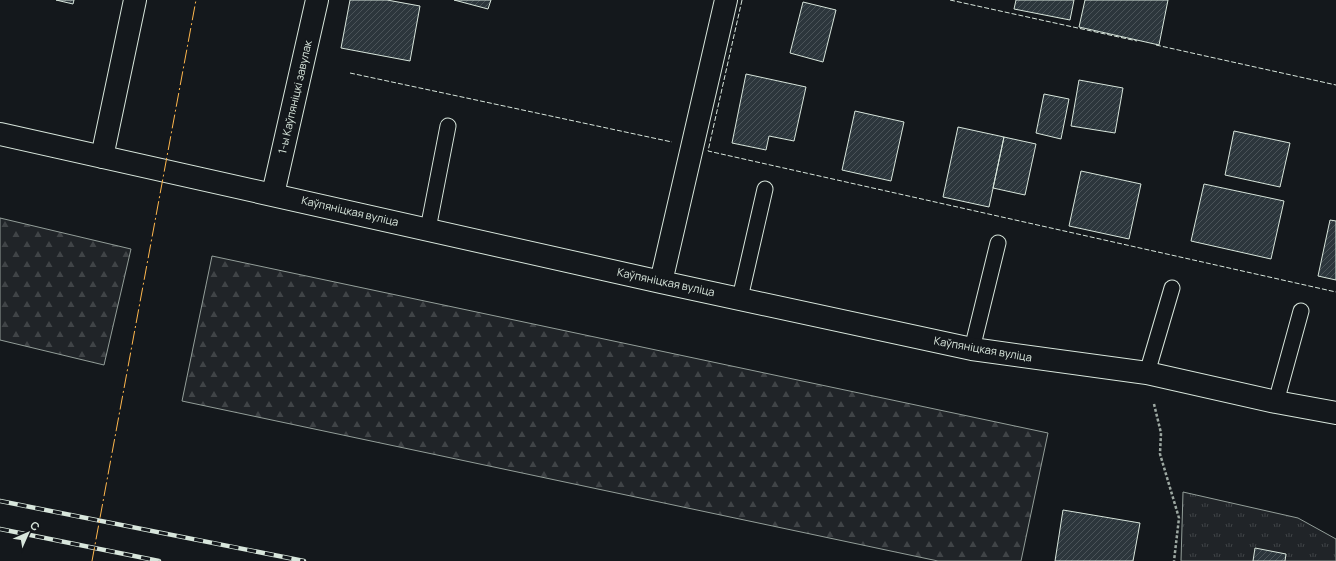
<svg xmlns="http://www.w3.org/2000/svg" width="1336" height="561" viewBox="0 0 1336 561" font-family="Manrope,sans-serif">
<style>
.grass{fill:url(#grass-tufts);stroke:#939e99}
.forest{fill:url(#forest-firs);stroke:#939e99}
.building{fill:url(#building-hatch);stroke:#d8e6dc}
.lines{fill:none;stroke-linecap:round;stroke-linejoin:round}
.lane-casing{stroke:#d8e6dc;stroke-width:17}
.street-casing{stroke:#d8e6dc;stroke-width:24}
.path{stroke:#9da8a2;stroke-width:2.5;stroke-dasharray:3 2;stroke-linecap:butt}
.lane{stroke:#14181c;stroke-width:15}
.street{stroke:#14181c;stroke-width:22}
.rail-casing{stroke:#d8e6dc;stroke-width:4.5}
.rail{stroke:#14181c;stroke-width:3;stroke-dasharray:9;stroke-linecap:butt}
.fence{stroke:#d8e6dc;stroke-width:1;stroke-dasharray:5 2;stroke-linecap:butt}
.power{stroke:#ffb74d;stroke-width:1;stroke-dasharray:14 3 2 3;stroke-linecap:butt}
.labels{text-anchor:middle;stroke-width:3;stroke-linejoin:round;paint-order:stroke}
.street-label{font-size:11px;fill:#d8e6dc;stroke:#14181c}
</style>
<defs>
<pattern id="grass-tufts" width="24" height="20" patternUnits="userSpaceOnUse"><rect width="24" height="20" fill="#202428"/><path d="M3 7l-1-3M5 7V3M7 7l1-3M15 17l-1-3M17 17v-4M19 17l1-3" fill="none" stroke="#404447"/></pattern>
<pattern id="forest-firs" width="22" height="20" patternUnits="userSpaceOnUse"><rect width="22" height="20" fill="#202428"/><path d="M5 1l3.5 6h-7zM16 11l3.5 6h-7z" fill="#404447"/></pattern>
<pattern id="building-hatch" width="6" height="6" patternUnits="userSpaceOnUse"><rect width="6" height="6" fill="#2c363c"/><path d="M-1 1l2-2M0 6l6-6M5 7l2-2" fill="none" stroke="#4a5358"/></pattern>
</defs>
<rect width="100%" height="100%" fill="#14181c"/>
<path class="grass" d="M 1183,492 L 1298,518 L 1336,539 L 1336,561 L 1181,561 Z"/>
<path class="forest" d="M 0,218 L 131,249 L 104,365 L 0,340 Z
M 212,256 L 1048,433 L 1021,561 L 938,561 L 182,401 Z"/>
<path class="building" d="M 56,0 L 74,0 L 73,4 Z
M 350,0 L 387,0 L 420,6 L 410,61 L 341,48 Z
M 454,0 L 491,0 L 488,9 Z
M 1016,0 L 1074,0 L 1070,20 L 1014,9 Z
M 1085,0 L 1168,0 L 1159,45 L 1079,27 Z
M 803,2 L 836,10 L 823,62 L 790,53 Z
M 746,74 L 806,87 L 794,141 L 769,136 L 766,150 L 732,143 Z
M 1079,80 L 1123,88 L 1115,133 L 1071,126 Z
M 1044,94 L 1069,99 L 1061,139 L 1036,133 Z
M 855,111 L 904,122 L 891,181 L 842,170 Z
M 958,127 L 1004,137 L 989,207 L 943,197 Z
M 1234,131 L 1290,143 L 1280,187 L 1225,175 Z
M 1004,137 L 1036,144 L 1025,195 L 993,188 Z
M 1081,171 L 1141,184 L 1129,239 L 1069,226 Z
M 1204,184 L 1284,201 L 1271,259 L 1191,241 Z
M 1330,220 L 1336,221 L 1336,280 L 1318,276 Z
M 1063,510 L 1140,523 L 1133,561 L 1055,561 Z
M 1255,548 L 1286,554 L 1285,561 L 1253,561 Z"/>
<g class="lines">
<defs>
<path id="lane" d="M 428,229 L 448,126
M 740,298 L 765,189
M 972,349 L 998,243
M 1147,373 L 1172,288
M 1276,402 L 1301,311"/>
<path id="street" d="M 0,134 L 661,282 L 972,349 L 1147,373 L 1276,402 L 1336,413
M 102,157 L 135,0
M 273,194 L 317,0
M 661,282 L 726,0"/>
</defs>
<use href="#lane" class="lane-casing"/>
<use href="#street" class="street-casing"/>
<path class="path" d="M 1154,404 L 1161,433 L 1160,454 L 1179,518 L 1174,561"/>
<use href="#lane" class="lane"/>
<use href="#street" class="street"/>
<defs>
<path id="rail" d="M 0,501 L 304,561
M 0,529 L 159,561"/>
</defs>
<use href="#rail" class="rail-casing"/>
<use href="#rail" class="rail"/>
<path class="fence" d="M 742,0 L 708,151 L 1336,292
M 950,0 L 1137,41
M 1156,45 L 1336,85
M 350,73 L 672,142"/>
<path class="power" d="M 92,561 L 196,0"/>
</g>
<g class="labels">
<g class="street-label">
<text transform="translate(295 97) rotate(-77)" y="4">1-ы Каўпяніцкі завулак</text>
<text transform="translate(350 211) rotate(13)" y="4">Каўпяніцкая вуліца</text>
<text transform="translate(666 282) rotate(12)" y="4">Каўпяніцкая вуліца</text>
<text transform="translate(983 349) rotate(10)" y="4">Каўпяніцкая вуліца</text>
</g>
</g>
<g transform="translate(28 533) rotate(45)" stroke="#14181c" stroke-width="3" paint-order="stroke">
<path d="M0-3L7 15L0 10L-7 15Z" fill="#d8e6dc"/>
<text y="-6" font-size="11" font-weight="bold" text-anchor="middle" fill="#d8e6dc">С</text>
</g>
</svg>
